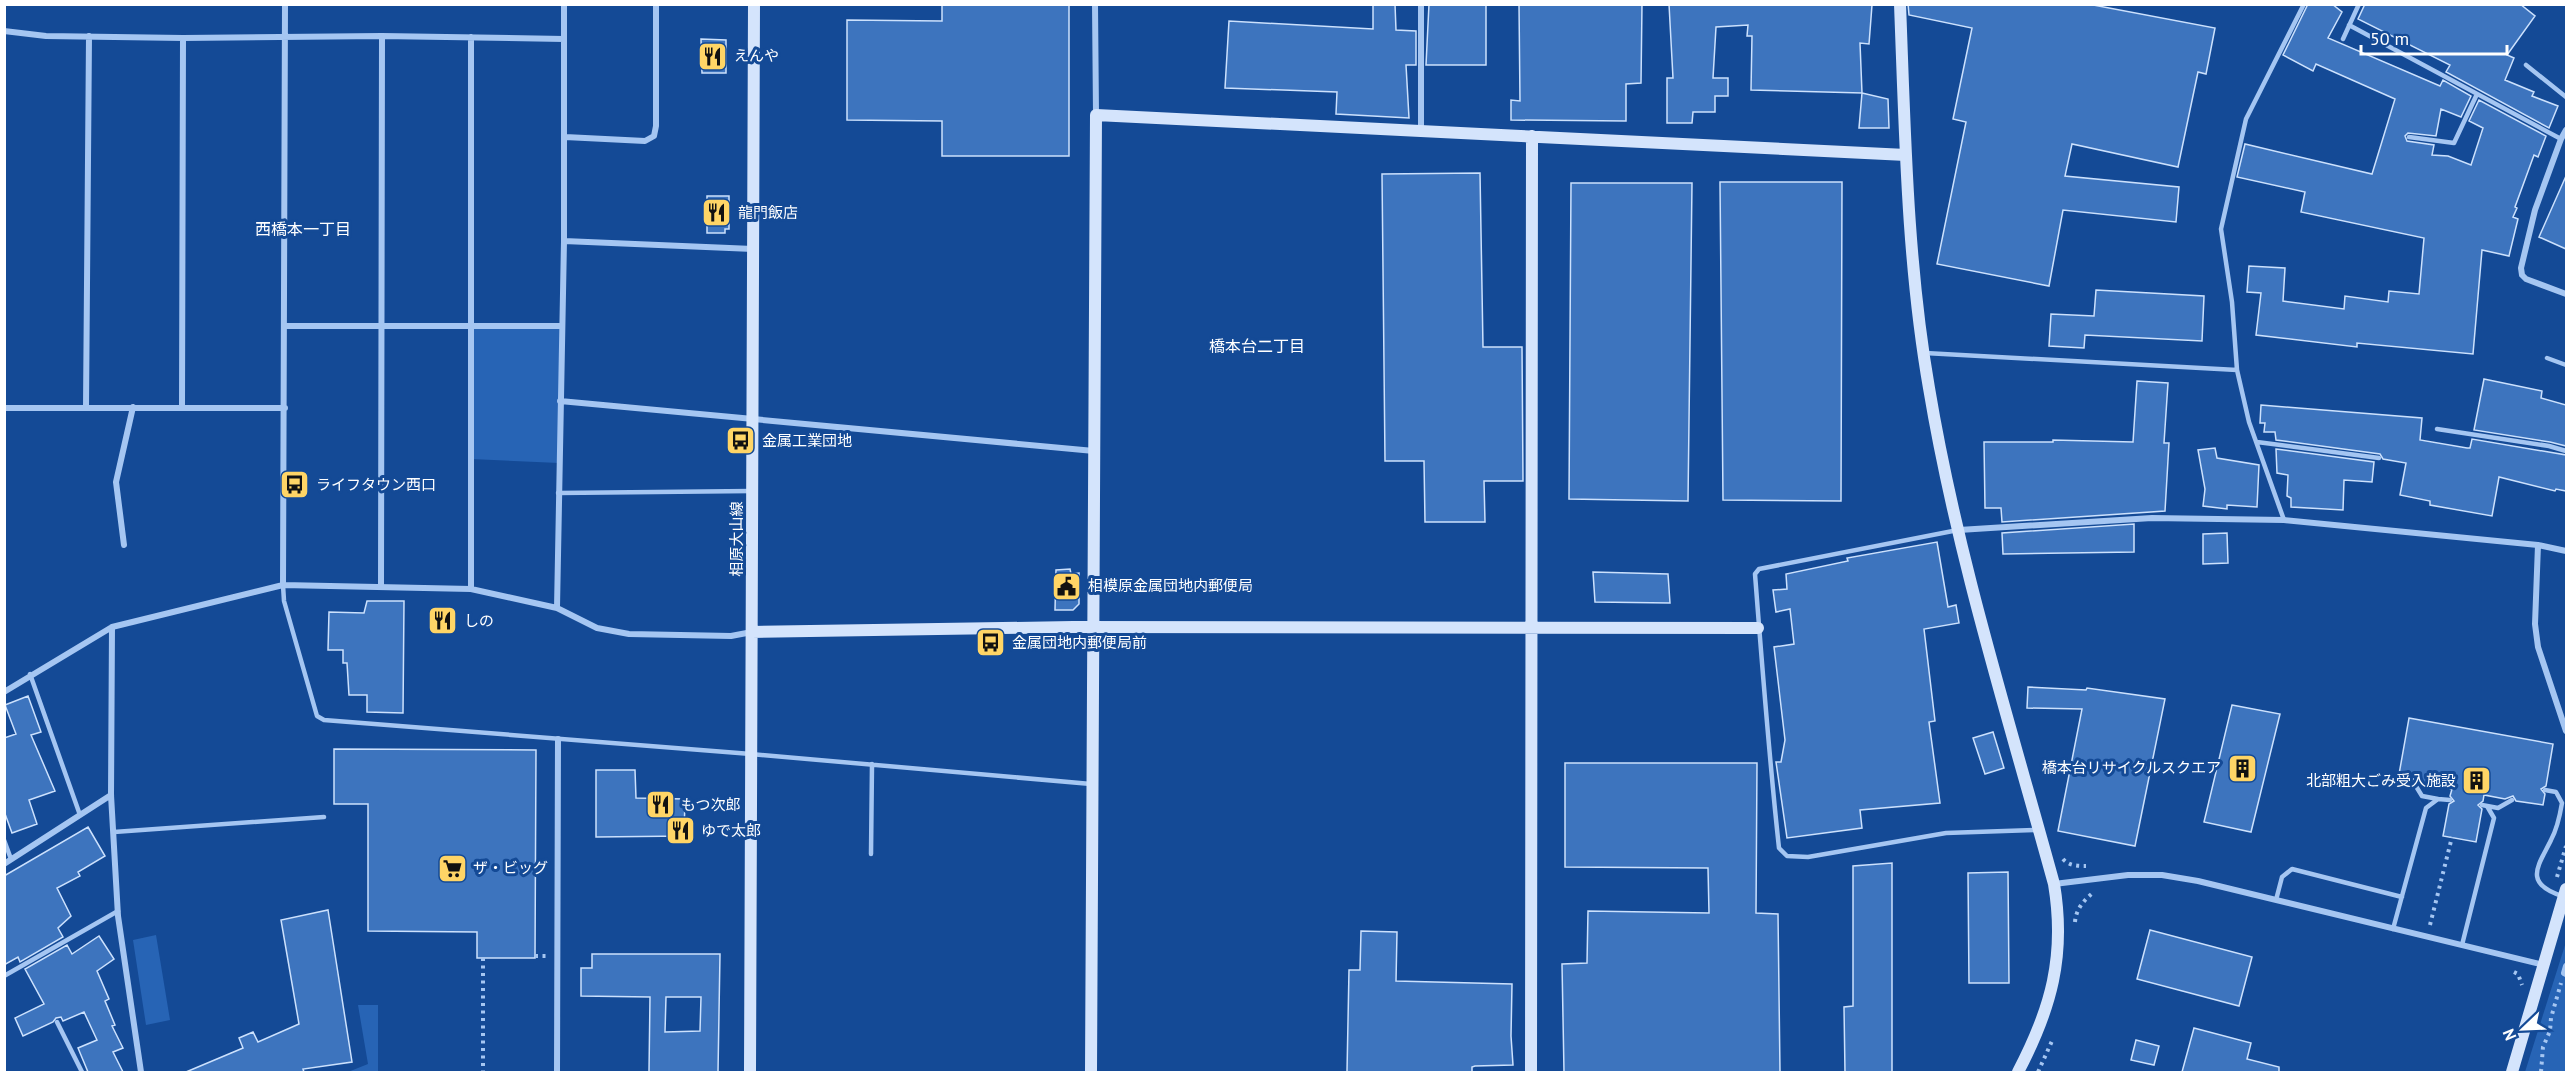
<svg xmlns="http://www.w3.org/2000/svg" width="2571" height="1077" viewBox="0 0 2571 1077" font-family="'PT Sans','Noto Sans JP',sans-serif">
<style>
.green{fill:#2764b5}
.building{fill:#3d74be;stroke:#cce1fd;stroke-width:1.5;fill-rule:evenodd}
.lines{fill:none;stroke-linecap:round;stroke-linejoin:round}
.path{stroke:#a5c6f2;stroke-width:4;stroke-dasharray:3 4.5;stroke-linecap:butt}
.lane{stroke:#a5c6f2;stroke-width:4.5}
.street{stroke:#a5c6f2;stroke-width:6}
.secondary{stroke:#d4e4fc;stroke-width:12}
.labels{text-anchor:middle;stroke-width:6;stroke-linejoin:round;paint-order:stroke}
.poi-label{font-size:15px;fill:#fff;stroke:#144a96;text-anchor:start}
.street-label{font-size:15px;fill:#fff;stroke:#144a96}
.neighbourhood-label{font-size:16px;fill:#fff;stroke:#144a96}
</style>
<rect width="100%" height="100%" fill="#144a96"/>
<path class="green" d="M 471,326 L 562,326 L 559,463 L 471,459 Z
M 156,935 L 170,1020 L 146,1025 L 133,940 Z
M 2566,942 L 2566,1072 L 2525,1072 Z
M 358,1005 L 378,1005 L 378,1072 L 348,1072 L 368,1064 Z"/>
<path class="building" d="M 942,4 L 1069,4 L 1069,156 L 942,156 L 942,121 L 847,120 L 847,20 L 942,21 Z
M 1373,4 L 1395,4 L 1396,30 L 1416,31 L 1416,65 L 1406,65 L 1409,118 L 1336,114 L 1337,92 L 1225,88 L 1229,21 L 1373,29 Z
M 1429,4 L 1486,4 L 1486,65 L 1426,65 Z
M 1519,4 L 1642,4 L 1641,83 L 1626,84 L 1626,121 L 1511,120 L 1511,100 L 1520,101 Z
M 1669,4 L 1872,5 L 1869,44 L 1860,43 L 1862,93 L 1751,90 L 1752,36 L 1747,36 L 1748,25 L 1716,27 L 1713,78 L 1728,78 L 1728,96 L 1715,96 L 1715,112 L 1693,112 L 1692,123 L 1667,123 L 1667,78 L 1673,78 Z
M 1908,4 L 2088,4 L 2215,28 L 2206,74 L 2198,72 L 2178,167 L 2072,144 L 2065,176 L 2179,187 L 2176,222 L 2063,210 L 2049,286 L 1937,264 L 1966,122 L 1953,119 L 1972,28 L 1909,15 Z
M 2308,4 L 2332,4 L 2342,12 L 2328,38 L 2440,86 L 2443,80 L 2471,96 L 2461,117 L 2441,109 L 2436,136 L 2408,133 L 2405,136 L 2407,141 L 2434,145 L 2432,155 L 2448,156 L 2471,165 L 2483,128 L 2469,121 L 2479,100 L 2546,136 L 2538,157 L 2534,155 L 2515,207 L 2517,208 L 2513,217 L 2518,219 L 2509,256 L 2482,250 L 2473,354 L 2357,343 L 2357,347 L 2256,335 L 2261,293 L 2247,292 L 2249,266 L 2285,268 L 2283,301 L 2344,309 L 2345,296 L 2388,302 L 2389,291 L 2419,294 L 2424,238 L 2301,212 L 2305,192 L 2237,177 L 2245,144 L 2372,174 L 2395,99 L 2316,64 L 2313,71 L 2283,55 Z
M 2365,4 L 2520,4 L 2535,16 L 2507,55 L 2514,58 L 2505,80 L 2534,92 L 2532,96 L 2558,106 L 2549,128 L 2446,72 L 2450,65 L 2358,19 Z
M 701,39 L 726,40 L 726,73 L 702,73 Z
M 1862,93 L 1888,99 L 1889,128 L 1859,128 Z
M 1480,173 L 1483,347 L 1522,347 L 1523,481 L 1484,481 L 1485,522 L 1425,522 L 1424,461 L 1385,461 L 1382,174 Z
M 2566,176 L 2566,249 L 2539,237 Z
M 1720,182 L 1842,182 L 1841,501 L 1723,500 Z
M 1571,183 L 1692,183 L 1688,501 L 1569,499 Z
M 707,196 L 729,196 L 729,229 L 725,229 L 725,233 L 707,233 Z
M 2096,290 L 2204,296 L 2202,341 L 2085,335 L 2084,348 L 2049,346 L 2051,314 L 2094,316 Z
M 2484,379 L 2542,391 L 2541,398 L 2566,405 L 2566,446 L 2550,442 L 2474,430 Z
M 2137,381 L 2168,383 L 2164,443 L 2169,443 L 2165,511 L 2002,522 L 2001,508 L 1985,508 L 1984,442 L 2053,442 L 2053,440 L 2133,442 Z
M 2261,405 L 2422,418 L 2420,440 L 2467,448 L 2470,448 L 2472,439 L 2566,455 L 2566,491 L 2556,489 L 2555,491 L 2499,477 L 2492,516 L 2430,505 L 2430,501 L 2400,495 L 2406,463 L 2383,459 L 2380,454 L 2276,440 L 2275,432 L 2264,432 L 2265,423 L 2260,423 Z
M 2215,448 L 2217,458 L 2259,465 L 2257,507 L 2227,505 L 2227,509 L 2203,506 L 2205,489 L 2198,450 Z
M 2276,449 L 2374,462 L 2372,482 L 2344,480 L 2343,510 L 2291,507 L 2291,498 L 2287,496 L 2288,475 L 2277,473 Z
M 2134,524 L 2134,552 L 2003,554 L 2002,533 Z
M 2227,533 L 2228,563 L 2203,564 L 2203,534 Z
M 1937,542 L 1948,607 L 1956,605 L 1959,623 L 1924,629 L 1935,721 L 1929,722 L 1940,803 L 1860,810 L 1862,828 L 1787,838 L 1776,762 L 1781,762 L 1785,740 L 1774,647 L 1794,644 L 1790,609 L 1776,612 L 1773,590 L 1787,589 L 1786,574 L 1848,561 L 1847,558 Z
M 1070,569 L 1071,574 L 1079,573 L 1079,604 L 1073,610 L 1055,610 L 1056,570 Z
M 1593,572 L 1668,574 L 1670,603 L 1595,602 Z
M 367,601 L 404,601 L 403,713 L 367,712 L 367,695 L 349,695 L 347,663 L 343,663 L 343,650 L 328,650 L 329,612 L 364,613 Z
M 2028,687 L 2086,690 L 2087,688 L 2165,699 L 2135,846 L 2058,831 L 2082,709 L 2027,708 Z
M 28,696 L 41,732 L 31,735 L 55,791 L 29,800 L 37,824 L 12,833 L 4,811 L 4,738 L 16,734 L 5,705 Z
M 2232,705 L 2280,714 L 2251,832 L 2204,822 Z
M 2409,718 L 2553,744 L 2546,786 L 2541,789 L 2545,794 L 2543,805 L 2516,801 L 2513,796 L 2505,799 L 2484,795 L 2483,801 L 2478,805 L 2482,809 L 2476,842 L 2443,836 L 2449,804 L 2454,801 L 2450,796 L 2452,789 L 2420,783 L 2414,779 L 2410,782 L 2398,780 Z
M 1993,732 L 2004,768 L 1985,774 L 1973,738 Z
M 334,749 L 536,750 L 535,958 L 477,958 L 477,932 L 368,931 L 368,804 L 334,804 Z
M 1565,763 L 1757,763 L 1756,913 L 1778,914 L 1780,1072 L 1564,1072 L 1562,964 L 1587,963 L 1588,911 L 1709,913 L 1708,868 L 1565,867 Z
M 596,770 L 635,770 L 636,798 L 685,799 L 684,836 L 596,837 Z
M 88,827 L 105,856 L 78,872 L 80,876 L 57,888 L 71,916 L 58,928 L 63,937 L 20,962 L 18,957 L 4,965 L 4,876 Z
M 1892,863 L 1892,1072 L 1845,1072 L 1844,1007 L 1853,1006 L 1853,866 Z
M 2008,872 L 2009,983 L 1969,983 L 1968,873 Z
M 328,910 L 352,1062 L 303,1069 L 304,1072 L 186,1072 L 243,1048 L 239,1038 L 253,1032 L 258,1042 L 299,1024 L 281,920 Z
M 2150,930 L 2252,957 L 2239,1006 L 2137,979 Z
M 1361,931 L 1397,932 L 1396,981 L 1512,984 L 1511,1036 L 1513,1065 L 1475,1066 L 1472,1067 L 1472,1072 L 1347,1072 L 1349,970 L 1360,970 Z
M 99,936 L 114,959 L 97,971 L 109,999 L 105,1001 L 115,1025 L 112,1026 L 123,1048 L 113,1052 L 123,1072 L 88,1072 L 78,1048 L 97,1040 L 84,1012 L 63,1021 L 61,1017 L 56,1018 L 53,1022 L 23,1036 L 15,1018 L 44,1004 L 25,969 L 67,945 L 72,954 Z
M 592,954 L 720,954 L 718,1072 L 649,1072 L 650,997 L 581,996 L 581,968 L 592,968 ZM 666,997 L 701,997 L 700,1031 L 665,1032 Z
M 2194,1028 L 2251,1043 L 2247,1059 L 2279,1067 L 2279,1072 L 2182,1072 Z
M 2136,1040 L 2159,1046 L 2154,1065 L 2131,1060 Z"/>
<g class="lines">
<path class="path" d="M 2063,859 C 2069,866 2078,866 2086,866
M 2557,877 L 2566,846
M 2075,922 C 2076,909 2084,900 2094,892
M 2430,925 L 2452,837
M 535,956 L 546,956
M 483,958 L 483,1072
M 2514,972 L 2518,974 L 2522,985
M 2038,1072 L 2052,1041
M 2541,1072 L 2543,1047 L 2550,1031 L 2551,1018 L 2561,983"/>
<path class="lane" d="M 2349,25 L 2561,139
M 2343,39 L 2359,4
M 2526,65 L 2566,97
M 2409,137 L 2454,143 L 2477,94
M 1925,353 L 2237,370
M 2547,358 L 2566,365
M 2437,429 L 2549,446 L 2566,451
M 2257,442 L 2379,458
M 558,493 L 752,491
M 2284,520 L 2249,422 L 2237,370 L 2232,302 L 2221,229 L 2246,119 L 2304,4
M 1958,530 L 1759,569 L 1755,574 C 1762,665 1769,757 1779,848 L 1787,856 L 1808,857 L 1946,833 L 2036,830
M 283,585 L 284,601 L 317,716 L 324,720 L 751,754 L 1091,784
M 30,674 L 80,815
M 2414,783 L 2422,796 L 2438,799
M 2545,790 L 2556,792 L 2562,803 C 2560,815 2557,829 2551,840 C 2539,865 2522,883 2562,896
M 2482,805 L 2498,808 L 2512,800
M 114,832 L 324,817
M 4,840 L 11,859
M 871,854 L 872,764
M 2276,900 L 2282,877 L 2292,869 L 2402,897
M 2393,929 L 2426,808 L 2438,799 L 2450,800
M 2462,945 L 2494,818 L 2487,806
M 4,976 L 118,911
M 57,1022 L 82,1072"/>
<path class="street" d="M 1095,4 L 1096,115
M 1421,4 L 1421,130
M 4,31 L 46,36 L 183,38 L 382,36 L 564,39
M 2566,130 L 2561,139 L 2535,210 L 2521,268 L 2522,275 L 2526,279 L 2566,294
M 565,137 L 645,141 L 654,136 L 656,126 L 656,4
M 564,241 L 753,249
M 285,326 L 562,326
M 560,401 L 1094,451
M 182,407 L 183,38
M 4,408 L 285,408
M 86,408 L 89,36
M 1959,530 L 2152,518 L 2284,520 L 2538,545 L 2566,551
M 124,545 L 116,482 L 133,407
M 2538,545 L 2535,624 L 2538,647 L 2566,731
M 283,585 L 285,4
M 381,585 L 382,36
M 471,589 L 471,37
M 557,608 L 564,241 L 564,4
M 112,627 L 111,795 L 118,916 L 141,1072
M 4,692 L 112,627 L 283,585 L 471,589 L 557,608 L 597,628 L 629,634 L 731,636 L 752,632
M 4,864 L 111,795
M 2054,884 L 2128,875 L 2162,875 L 2198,881 L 2544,965
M 2566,966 L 2564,973 L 2566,974
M 557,1072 L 558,739"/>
<path class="secondary" d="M 1900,4 C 1905,132 1907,262 1929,388 C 1957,556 2009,720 2054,884 C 2066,956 2051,1009 2018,1072
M 752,632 L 1073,627 L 1758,628
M 750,1072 L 754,4
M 1091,1072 L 1096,115 L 1906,155
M 1531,1072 L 1532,136
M 2512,1072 L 2566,889"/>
</g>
<defs>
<symbol id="restaurant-square" viewBox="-11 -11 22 22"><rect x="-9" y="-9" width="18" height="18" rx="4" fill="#ffd566" stroke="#144a96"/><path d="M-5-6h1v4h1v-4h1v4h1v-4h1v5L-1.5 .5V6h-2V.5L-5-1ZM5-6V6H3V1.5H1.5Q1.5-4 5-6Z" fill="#111"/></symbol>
<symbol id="bus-square" viewBox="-11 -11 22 22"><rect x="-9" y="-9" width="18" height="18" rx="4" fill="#ffd566" stroke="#144a96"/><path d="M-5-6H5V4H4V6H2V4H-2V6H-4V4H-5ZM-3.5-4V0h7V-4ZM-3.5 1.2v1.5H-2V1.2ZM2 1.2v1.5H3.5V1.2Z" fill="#111"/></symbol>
<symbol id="civic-square" viewBox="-11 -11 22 22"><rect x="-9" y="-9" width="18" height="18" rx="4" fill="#ffd566" stroke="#144a96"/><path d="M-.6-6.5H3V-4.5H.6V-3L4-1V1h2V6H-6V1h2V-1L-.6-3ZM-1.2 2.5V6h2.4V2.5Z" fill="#111"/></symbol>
<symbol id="building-square" viewBox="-11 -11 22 22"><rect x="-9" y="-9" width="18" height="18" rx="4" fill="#ffd566" stroke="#144a96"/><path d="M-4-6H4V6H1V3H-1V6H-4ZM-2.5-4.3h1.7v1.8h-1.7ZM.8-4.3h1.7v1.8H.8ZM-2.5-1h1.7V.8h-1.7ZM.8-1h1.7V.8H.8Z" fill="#111"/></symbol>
<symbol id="supermarket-square" viewBox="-11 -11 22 22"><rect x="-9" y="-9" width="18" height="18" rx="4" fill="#ffd566" stroke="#144a96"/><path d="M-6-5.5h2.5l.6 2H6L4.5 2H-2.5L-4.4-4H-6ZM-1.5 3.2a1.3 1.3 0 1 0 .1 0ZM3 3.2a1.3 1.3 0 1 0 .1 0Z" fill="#111"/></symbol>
</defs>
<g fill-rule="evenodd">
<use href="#restaurant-square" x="696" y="40" width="33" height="33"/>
<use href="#restaurant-square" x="700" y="196" width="33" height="33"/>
<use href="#bus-square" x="724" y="424" width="33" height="33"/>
<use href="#bus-square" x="278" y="468" width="33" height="33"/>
<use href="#civic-square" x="1050" y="570" width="33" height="33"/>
<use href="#restaurant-square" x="426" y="604" width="33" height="33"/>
<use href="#bus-square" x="974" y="626" width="33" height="33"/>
<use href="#building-square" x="2226" y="752" width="33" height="33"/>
<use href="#building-square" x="2460" y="764" width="33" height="33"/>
<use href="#restaurant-square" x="644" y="788" width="33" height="33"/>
<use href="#restaurant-square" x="664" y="814" width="33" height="33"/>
<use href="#supermarket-square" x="436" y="852" width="33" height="33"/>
</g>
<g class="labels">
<g class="poi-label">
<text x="734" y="61">えんや</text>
<text x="738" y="218">龍門飯店</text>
<text x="762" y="446">金属工業団地</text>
<text x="316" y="490">ライフタウン西口</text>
<text x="1088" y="591">相模原金属団地内郵便局</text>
<text x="464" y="626">しの</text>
<text x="1012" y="648">金属団地内郵便局前</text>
<text x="2221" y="773" text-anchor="end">橋本台リサイクルスクエア</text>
<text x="2456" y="786" text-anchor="end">北部粗大ごみ受入施設</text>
<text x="681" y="810">もつ次郎</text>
<text x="701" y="836">ゆで太郎</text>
<text x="473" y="873">ザ・ビッグ</text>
</g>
<g class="street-label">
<text transform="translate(737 539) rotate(-90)" y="5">相原大山線</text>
</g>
<g class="neighbourhood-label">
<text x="303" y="235">西橋本一丁目</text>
<text x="1257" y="352">橋本台二丁目</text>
</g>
</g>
<rect width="2571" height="1077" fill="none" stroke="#ffffff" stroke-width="12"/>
<g transform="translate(2523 1029) rotate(247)" stroke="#144a96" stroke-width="4.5" paint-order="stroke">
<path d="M0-4.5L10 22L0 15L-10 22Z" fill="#ffffff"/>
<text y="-9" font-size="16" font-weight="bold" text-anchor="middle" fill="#ffffff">N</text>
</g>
<path d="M2361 45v9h146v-9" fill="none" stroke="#ffffff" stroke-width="3"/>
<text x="2370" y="45" font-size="18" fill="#ffffff" stroke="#144a96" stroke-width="4.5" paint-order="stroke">50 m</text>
</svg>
